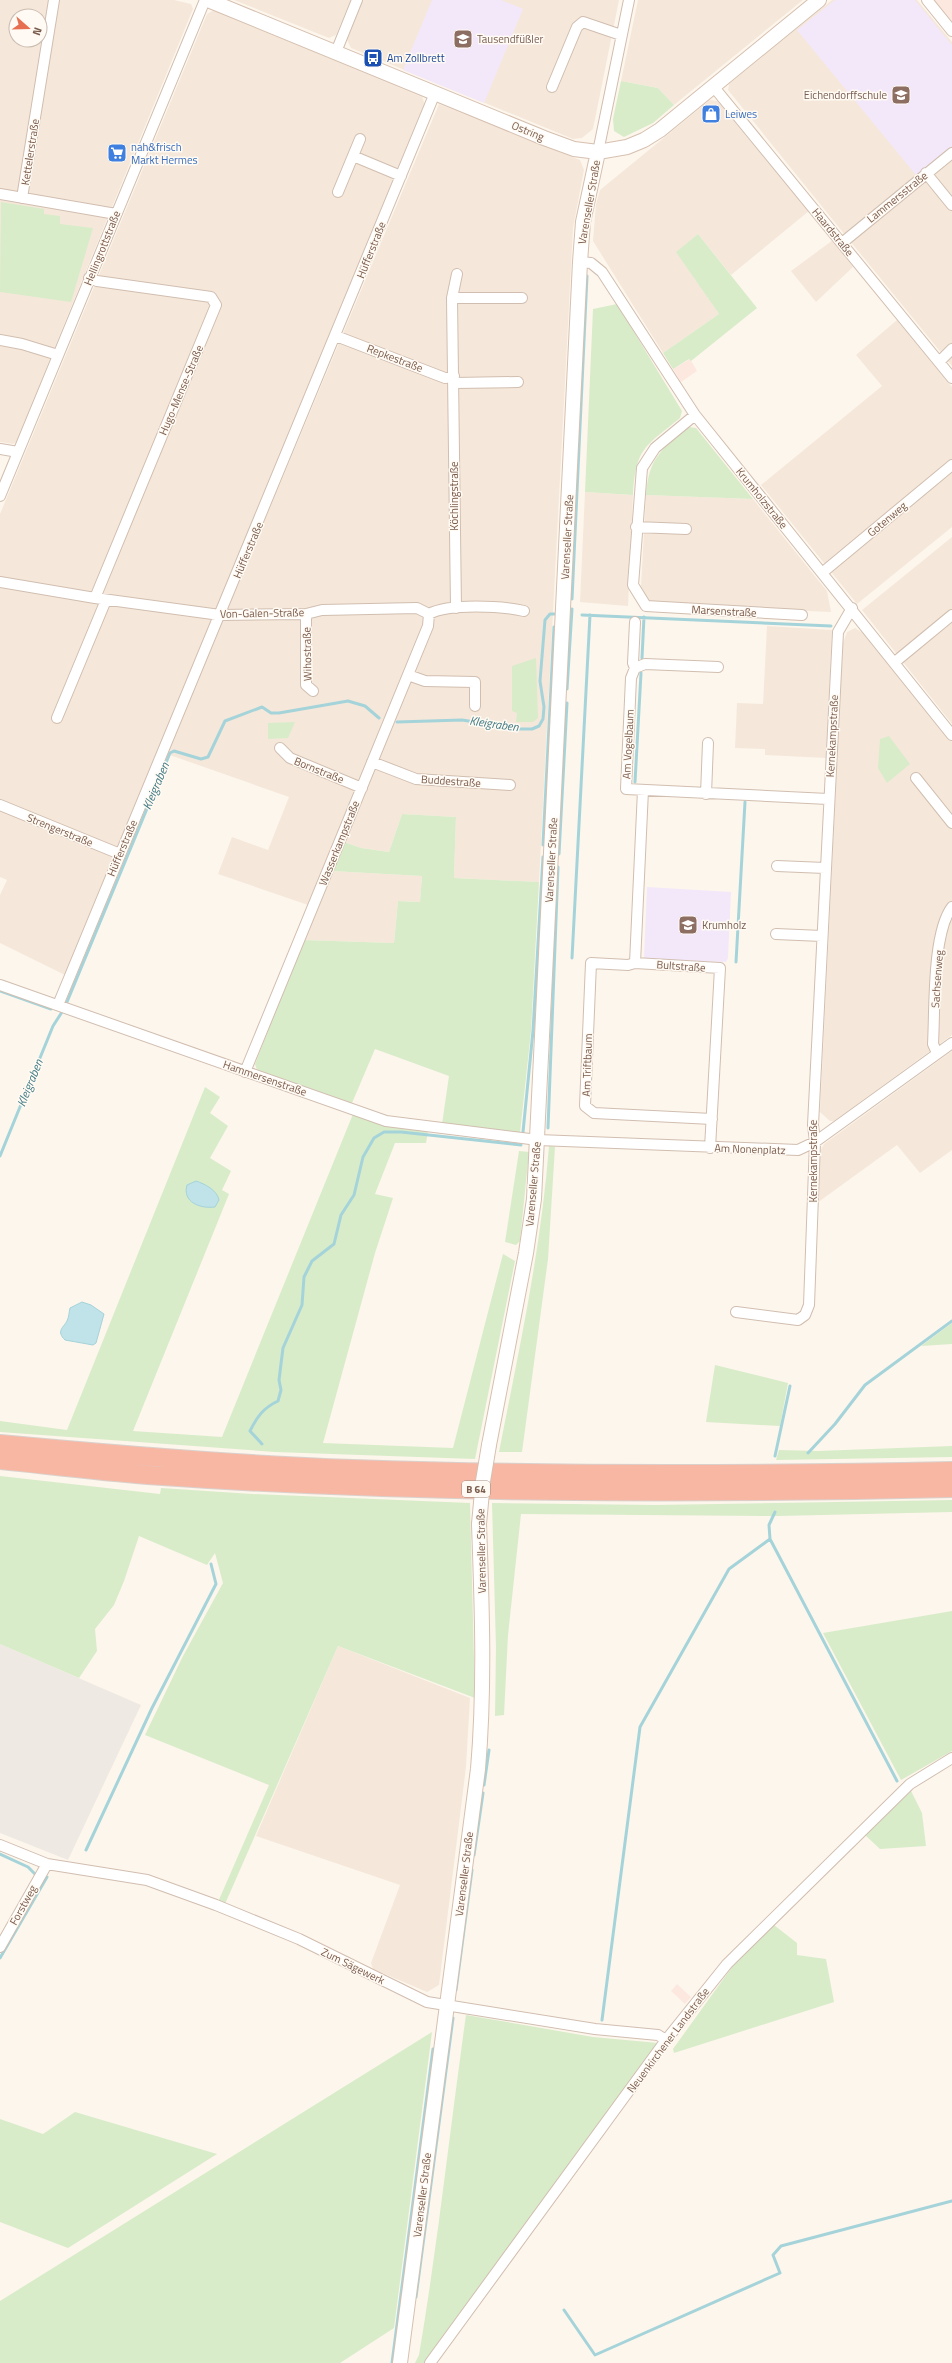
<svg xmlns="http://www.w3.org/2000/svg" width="952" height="2363" viewBox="0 0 952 2363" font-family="'Titillium Web',sans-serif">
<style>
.residential{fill:#f5e8da;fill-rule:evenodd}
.commercial{fill:#fde8e0}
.industrial{fill:#efe9e4}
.education{fill:#f3e8fa}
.green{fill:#d8ecc9}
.water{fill:#bfe3e8;stroke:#a5d3da}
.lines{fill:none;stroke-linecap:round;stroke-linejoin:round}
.stream{stroke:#a5d3da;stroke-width:3}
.street-casing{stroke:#d1beb0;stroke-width:12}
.secondary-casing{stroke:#d6c0b0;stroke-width:16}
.highway-casing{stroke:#dad1cd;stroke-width:20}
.street{stroke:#fff;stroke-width:10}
.secondary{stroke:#fff;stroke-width:14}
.highway{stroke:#f7b7a3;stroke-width:18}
.secondary-bridge-casing{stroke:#d6c0b0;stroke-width:16;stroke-linecap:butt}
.secondary-bridge{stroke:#fff;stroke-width:14}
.labels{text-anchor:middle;stroke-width:3;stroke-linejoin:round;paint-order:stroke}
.shield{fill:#fffaf3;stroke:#a28b7f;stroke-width:1}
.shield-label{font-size:10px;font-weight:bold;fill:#7a5c4d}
.education-label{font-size:11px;fill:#785e54;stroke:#fffaf3;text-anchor:start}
.transit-label{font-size:11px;fill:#164399;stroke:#fffaf3;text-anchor:start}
.shop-label{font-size:11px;fill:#366cbe;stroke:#fffaf3;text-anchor:start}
.street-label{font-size:11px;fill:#7a5c4d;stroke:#fffaf3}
.water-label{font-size:12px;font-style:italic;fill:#437c86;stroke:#fffaf3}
</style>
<rect width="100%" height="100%" fill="#fdf6ec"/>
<path class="residential" d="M 0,0 L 174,0 L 191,4 L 193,9 L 16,442 L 13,444 L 0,442 ZM 16,16 L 40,16 L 40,40 L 16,40 Z
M 234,0 L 351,0 L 336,35 L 329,38 Z
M 363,0 L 619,0 L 593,129 L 582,138 L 573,139 L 351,48 L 347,40 Z
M 638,0 L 803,0 L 674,105 L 658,88 L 621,81 Z
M 832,0 L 917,0 L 952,42 L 952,149 L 845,235 L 728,90 L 729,84 Z
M 214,10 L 422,97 L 425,104 L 65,975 L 0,943 L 0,895 L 7,880 L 0,877 L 0,514 L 207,14 Z
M 710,100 L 718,101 L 809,211 L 731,275 L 698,234 L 677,252 L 719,314 L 663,353 L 593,241 L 596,204 L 600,190 Z
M 439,104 L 580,160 L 584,170 L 573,228 L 539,882 L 454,878 L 456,817 L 402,814 L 389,852 L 361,848 L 336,839 L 308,905 L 218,874 L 232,837 L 268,850 L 289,797 L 167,754 Z
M 952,158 L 952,366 L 850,241 Z
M 833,240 L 853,267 L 816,302 L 791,271 Z
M 897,320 L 952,387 L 952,527 L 857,604 L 761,485 L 882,386 L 856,355 Z
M 585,492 L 633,495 L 628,606 L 580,602 Z
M 646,495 L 753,499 L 827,591 L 831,612 L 649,604 L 641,586 Z
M 952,537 L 952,724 L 862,610 Z
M 767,626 L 832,630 L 826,758 L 765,755 L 765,749 L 735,748 L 737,703 L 763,704 Z
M 855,628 L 863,633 L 952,742 L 952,1035 L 834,1121 L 830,1121 L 820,1112 L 843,643 L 847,632 Z
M 332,871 L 422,876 L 420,902 L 398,901 L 394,943 L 303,940 Z
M 952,1051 L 952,1150 L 920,1173 L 897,1145 L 817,1203 L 819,1153 L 824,1144 Z
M 338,1646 L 470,1698 L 466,1767 L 439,1985 L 427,1992 L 373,1969 L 371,1963 L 400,1885 L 256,1836 Z"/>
<path class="commercial" d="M 934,0 L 952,0 L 952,22 Z
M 690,359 L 697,371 L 681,382 L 673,369 Z
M 677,1984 L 691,1997 L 685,2004 L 671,1991 Z"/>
<path class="industrial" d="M 0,1644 L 141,1705 L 68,1860 L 0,1833 Z"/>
<path class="education" d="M 432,0 L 501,0 L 523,9 L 484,103 L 403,70 Z
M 835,0 L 915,0 L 952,45 L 952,146 L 916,175 L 797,30 Z
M 647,887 L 731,892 L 728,958 L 726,962 L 644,959 Z"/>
<path class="green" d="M 621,81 L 658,88 L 674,105 L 653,123 L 624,137 L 614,131 L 613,119 Z
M 1,202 L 44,209 L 44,214 L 60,216 L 60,224 L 93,228 L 71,302 L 0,292 Z
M 698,234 L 757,308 L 691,361 L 689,359 L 673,369 L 663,353 L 719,314 L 676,252 Z
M 617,304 L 682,411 L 680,418 C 645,447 636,447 633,495 L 585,492 L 593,309 Z
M 689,427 L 696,428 L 753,499 L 646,495 C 649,457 661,450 689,427 Z
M 536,658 L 538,718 L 533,722 L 516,722 L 517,713 L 512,711 L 512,666 Z
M 295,722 L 288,738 L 268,739 L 268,723 Z
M 889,736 L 910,764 L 887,783 L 878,768 L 880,739 Z
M 402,814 L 456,817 L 454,878 L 539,882 L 531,1031 L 520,1133 L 442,1124 L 449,1076 L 375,1049 L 352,1103 L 257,1070 L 255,1064 L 303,940 L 394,943 L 398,901 L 420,902 L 422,876 L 332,871 L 344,842 L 361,848 L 389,852 Z
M 205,1087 L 220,1097 L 210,1113 L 228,1126 L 210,1158 L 231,1171 L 222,1190 L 229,1194 L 133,1431 L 222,1437 L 353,1114 L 428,1131 L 426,1143 L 395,1143 L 375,1194 L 393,1198 L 375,1253 L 323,1443 L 453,1448 L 503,1254 L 515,1261 L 475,1459 L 275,1452 L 0,1432 L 0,1421 L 67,1430 Z
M 549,1146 L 555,1147 L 548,1259 L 522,1452 L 499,1452 C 519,1350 541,1250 549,1146 Z
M 519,1151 L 529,1152 L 520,1241 L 516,1245 L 505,1242 Z
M 952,1323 L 952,1344 L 921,1346 Z
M 715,1365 L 788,1383 L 780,1426 L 706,1422 Z
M 952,1446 L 952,1457 L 776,1460 L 779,1450 L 818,1451 Z
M 0,1476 L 160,1494 L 161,1488 L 252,1494 L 470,1503 L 475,1698 L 338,1646 L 225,1904 L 218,1902 L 269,1785 L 145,1735 L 183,1656 L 223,1583 L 215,1553 L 207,1565 L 139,1536 L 124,1581 L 114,1605 L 95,1629 L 97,1651 L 79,1678 L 0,1644 Z
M 952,1500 L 952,1512 L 778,1516 L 521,1514 L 508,1635 L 504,1715 L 495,1716 L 496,1647 L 492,1503 L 655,1505 Z
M 952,1611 L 952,1751 L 901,1780 L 823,1633 Z
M 911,1791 L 922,1813 L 926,1846 L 880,1849 L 865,1835 Z
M 774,1925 L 797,1943 L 797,1955 L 826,1959 L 834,2002 L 674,2053 L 673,2049 L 732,1967 Z
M 466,2015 L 593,2037 L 658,2043 L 425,2363 L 415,2363 L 419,2355 C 438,2243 450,2128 466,2015 Z
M 432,2032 L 394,2328 L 340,2363 L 0,2363 L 0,2301 Z
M 75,2112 L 217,2154 L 68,2248 L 0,2222 L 0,2119 L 43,2134 Z"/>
<path class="water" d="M 196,1181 C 205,1184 217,1190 219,1200 L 215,1207 C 200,1209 182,1202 187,1185 Z
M 82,1302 L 91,1305 L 104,1314 L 96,1343 L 93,1345 L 65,1340 C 56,1331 63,1328 67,1321 C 69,1317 69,1312 70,1308 Z"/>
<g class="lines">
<path class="stream" d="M 572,599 L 587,276
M 582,615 L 831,626
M 642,658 L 644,617
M 567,689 L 572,609
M 397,722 L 462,720 L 519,729 L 532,729 L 539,726 L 543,719 L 544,707 L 540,681 L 545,620 L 550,614 L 557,614
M 635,782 L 641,673
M 543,845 L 554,627
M 559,854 L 567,703
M 572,958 L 590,615
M 736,962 L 745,802
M 0,991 L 51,1009
M 67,1002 L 170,753 L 174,751 L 201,759 L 208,757 L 225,721 L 262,707 L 271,713 L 279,713 L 348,701 L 365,706 L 379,718
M 548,1128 L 558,867
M 523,1132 L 533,1031 L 543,857
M 0,1156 L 53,1026 L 62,1012
M 262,1444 L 250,1431 C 257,1417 263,1408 278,1401 L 281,1390 L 279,1380 L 283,1348 L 302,1305 L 304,1277 L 312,1261 L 334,1244 L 341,1215 L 354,1195 L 363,1157 L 374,1138 L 384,1132 L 401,1132 L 521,1145
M 808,1453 L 835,1424 L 865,1385 L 952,1321
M 775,1456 L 790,1386
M 775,1512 L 769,1525 L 770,1539 L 897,1781
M 484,1785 L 489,1750
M 86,1850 L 152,1708 L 216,1584 L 211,1564
M 0,1854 L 28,1867 L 35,1874
M 474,1855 L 483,1793
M 0,1958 L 47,1877
M 456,1990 L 472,1870
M 602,2020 L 640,1727 L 729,1569 L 770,1539
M 416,2297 L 453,2018
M 564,2310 L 595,2355 L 780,2273 L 773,2255 L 781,2246 L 952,2201
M 392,2363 L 433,2049"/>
<defs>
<path id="street" d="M 927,0 L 952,31
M 336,52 L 357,0
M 713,86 L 952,378
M 552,87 L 577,27 L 583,22 L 621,35
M 598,152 L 629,0
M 353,156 L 401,176
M 926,173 L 952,205
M 338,192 L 360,139
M 0,194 L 116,214
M 22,198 L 54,0
M 842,243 L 952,153
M 580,262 L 591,263 L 602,272 L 695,415 L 952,735
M 89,278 L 97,281 L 211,297 L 216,305 L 95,598
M 452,298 L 522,298
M 336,336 L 445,378 L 454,376
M 0,340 L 22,344 L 58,355
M 939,362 L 952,349
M 454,383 L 518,382
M 695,415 L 655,448 L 642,468 L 633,585 L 646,606 L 802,615
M 0,449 L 18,452
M 0,496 L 205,0
M 636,527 L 686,529
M 822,573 L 952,465
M 0,582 L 95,598 L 220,615 L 306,614 L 322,610 L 417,608 L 429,614 C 449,603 502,606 524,611
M 456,608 L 452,298 L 457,274
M 306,614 L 306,685 L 313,691
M 635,622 L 633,663 L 635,668
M 895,662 L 952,615
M 718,667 L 645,664 L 635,668 L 631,678 L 626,789 L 828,799
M 408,675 L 425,681 L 475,682 L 475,706
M 57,718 L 106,600
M 280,748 L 290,758 L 362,788
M 372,762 L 416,779 L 510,785
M 916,778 L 952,823
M 706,794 L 708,743
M 0,805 L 120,854
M 777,866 L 825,868
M 776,934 L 822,936
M 635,963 L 643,790
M 0,985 L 386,1121 L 538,1140 L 798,1150 L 815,1142 L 952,1043
M 58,1005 L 435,93
M 937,1053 L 933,1044 C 935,1010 932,933 952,907
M 245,1072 L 428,626 L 429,614
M 710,1148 L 720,968 L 635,963 L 628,965 L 591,963 L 585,1106 L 594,1113 L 712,1119
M 736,1312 L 798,1320 L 805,1315 L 809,1305 L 815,1142 L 813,1125 L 838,632 L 852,608
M 0,1845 L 47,1864 L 147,1880 L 216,1905 L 299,1939 L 427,2002 L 595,2029 L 658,2035 L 666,2040
M 0,1947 L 47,1864
M 430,2363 L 666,2040 L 727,1964 L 910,1784 L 952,1758"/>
<path id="secondary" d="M 208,0 L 544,138 L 574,149 L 598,152 L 627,147 L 644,140 L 660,130 L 819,0
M 489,1445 L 526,1253 L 534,1199 L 580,262 L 583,222 L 598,152
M 400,2363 L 478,1769 C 485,1687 482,1606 479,1524"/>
<path id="highway" d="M 0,1444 C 118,1455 235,1465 353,1469 C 553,1476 752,1475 952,1471
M 0,1460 C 49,1465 98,1471 148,1475 C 415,1494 684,1494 952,1488"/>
</defs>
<use href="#street" class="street-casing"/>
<use href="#secondary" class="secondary-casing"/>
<use href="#highway" class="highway-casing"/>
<use href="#street" class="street"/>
<use href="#secondary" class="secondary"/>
<use href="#highway" class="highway"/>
<defs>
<path id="secondary-bridge" d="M 479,1524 L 483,1481 L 489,1445"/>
</defs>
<use href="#secondary-bridge" class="secondary-bridge-casing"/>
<use href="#secondary-bridge" class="secondary-bridge"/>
</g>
<defs>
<symbol id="school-square" viewBox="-11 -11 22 22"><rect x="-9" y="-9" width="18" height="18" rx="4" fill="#8d6e63" stroke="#fffaf3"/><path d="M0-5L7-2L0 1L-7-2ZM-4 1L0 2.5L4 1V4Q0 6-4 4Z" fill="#fff"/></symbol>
<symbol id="bus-square" viewBox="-11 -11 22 22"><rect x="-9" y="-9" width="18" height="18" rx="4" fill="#1a4fb4" stroke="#fffaf3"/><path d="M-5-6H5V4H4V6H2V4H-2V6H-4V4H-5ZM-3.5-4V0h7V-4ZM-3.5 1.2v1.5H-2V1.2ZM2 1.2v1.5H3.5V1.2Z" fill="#fff"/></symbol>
<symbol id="shop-square" viewBox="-11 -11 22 22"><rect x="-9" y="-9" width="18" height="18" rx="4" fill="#3f7fe0" stroke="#fffaf3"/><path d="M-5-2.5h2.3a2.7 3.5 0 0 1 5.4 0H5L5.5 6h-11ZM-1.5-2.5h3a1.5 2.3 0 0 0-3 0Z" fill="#fff"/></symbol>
<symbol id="supermarket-square" viewBox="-11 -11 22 22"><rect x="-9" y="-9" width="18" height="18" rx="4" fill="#3f7fe0" stroke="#fffaf3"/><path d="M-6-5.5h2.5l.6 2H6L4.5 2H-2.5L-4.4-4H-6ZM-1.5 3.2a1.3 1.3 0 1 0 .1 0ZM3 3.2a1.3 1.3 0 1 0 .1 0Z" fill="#fff"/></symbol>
</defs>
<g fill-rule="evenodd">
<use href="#school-square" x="452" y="28" width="22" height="22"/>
<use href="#bus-square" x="362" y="47" width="22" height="22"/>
<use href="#school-square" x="890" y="84" width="22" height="22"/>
<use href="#shop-square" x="700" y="103" width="22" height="22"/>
<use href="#supermarket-square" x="106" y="142" width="22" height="22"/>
<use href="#school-square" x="677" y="914" width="22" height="22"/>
</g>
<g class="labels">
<rect class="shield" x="462" y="1481" width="28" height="16" rx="3"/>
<g class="shield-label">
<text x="476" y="1493">B 64</text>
</g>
<g class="education-label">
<text x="477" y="43">Tausendfüßler</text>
<text x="887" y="99" text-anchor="end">Eichendorffschule</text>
<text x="702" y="929">Krumholz</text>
</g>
<g class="transit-label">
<text x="387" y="62">Am Zollbrett</text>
</g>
<g class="shop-label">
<text x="725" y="118">Leiwes</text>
<text x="131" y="151">nah&amp;frisch<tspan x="131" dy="13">Markt Hermes</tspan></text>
</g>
<g class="street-label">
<text transform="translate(528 131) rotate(22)" y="4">Ostring</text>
<text transform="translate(30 152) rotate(-81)" y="4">Kettelerstraße</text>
<text transform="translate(897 197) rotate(-39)" y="4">Lammersstraße</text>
<text transform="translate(589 202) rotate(-80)" y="4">Varenseller Straße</text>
<text transform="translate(833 232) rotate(51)" y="4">Haardstraße</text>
<text transform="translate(102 248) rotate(-68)" y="4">Hellingrottstraße</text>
<text transform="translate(371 250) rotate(-68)" y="4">Hüfferstraße</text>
<text transform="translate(395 358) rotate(21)" y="4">Repkestraße</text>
<text transform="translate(181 390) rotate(-67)" y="4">Hugo-Mense-Straße</text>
<text transform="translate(454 496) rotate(-90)" y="4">Köchlingstraße</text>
<text transform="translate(762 498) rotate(51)" y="4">Krumholzstraße</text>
<text transform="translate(887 519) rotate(-40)" y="4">Gotenweg</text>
<text transform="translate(567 537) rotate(-87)" y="4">Varenseller Straße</text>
<text transform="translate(248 550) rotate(-67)" y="4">Hüfferstraße</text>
<text transform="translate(724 611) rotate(3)" y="4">Marsenstraße</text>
<text transform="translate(262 613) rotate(-1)" y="4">Von-Galen-Straße</text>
<text transform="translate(307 654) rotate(-91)" y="4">Wihostraße</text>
<text transform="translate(832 736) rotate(-87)" y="4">Kernekampstraße</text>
<text transform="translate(628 744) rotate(-87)" y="4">Am Vogelbaum</text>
<text transform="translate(319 770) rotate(22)" y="4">Bornstraße</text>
<text transform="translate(451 781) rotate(4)" y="4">Buddestraße</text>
<text transform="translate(60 830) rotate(22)" y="4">Strengerstraße</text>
<text transform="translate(339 843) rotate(-68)" y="4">Wasserkampstraße</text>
<text transform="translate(122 848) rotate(-67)" y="4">Hüfferstraße</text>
<text transform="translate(551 860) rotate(-87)" y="4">Varenseller Straße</text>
<text transform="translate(681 966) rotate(4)" y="4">Bultstraße</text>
<text transform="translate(937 979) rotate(-86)" y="4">Sachsenweg</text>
<text transform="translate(587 1065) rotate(-88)" y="4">Am Triftbaum</text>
<text transform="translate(265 1078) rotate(19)" y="4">Hammersenstraße</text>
<text transform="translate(750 1149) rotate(2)" y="4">Am Nonenplatz</text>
<text transform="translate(813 1161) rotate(-90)" y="4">Kernekampstraße</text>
<text transform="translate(533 1184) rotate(-85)" y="4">Varenseller Straße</text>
<text transform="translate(481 1551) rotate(-91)" y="4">Varenseller Straße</text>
<text transform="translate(464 1874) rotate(-83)" y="4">Varenseller Straße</text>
<text transform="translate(23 1905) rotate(-61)" y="4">Forstweg</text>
<text transform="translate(353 1966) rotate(26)" y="4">Zum Sägewerk</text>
<text transform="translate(668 2040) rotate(-53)" y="4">Neuenkirchener Landstraße</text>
<text transform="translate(422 2195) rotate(-83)" y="4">Varenseller Straße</text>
</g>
<g class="water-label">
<text transform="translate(494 724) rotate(8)" y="4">Kleigraben</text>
<text transform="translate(156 786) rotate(-67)" y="4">Kleigraben</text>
<text transform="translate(30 1083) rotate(-68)" y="4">Kleigraben</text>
</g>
</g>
<g transform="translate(28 28) rotate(110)"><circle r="19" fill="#fffaf3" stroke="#cabbb1"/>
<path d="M0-3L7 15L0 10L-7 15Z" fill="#e76f51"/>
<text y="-6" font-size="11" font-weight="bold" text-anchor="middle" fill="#7a5c4d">N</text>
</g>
</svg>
